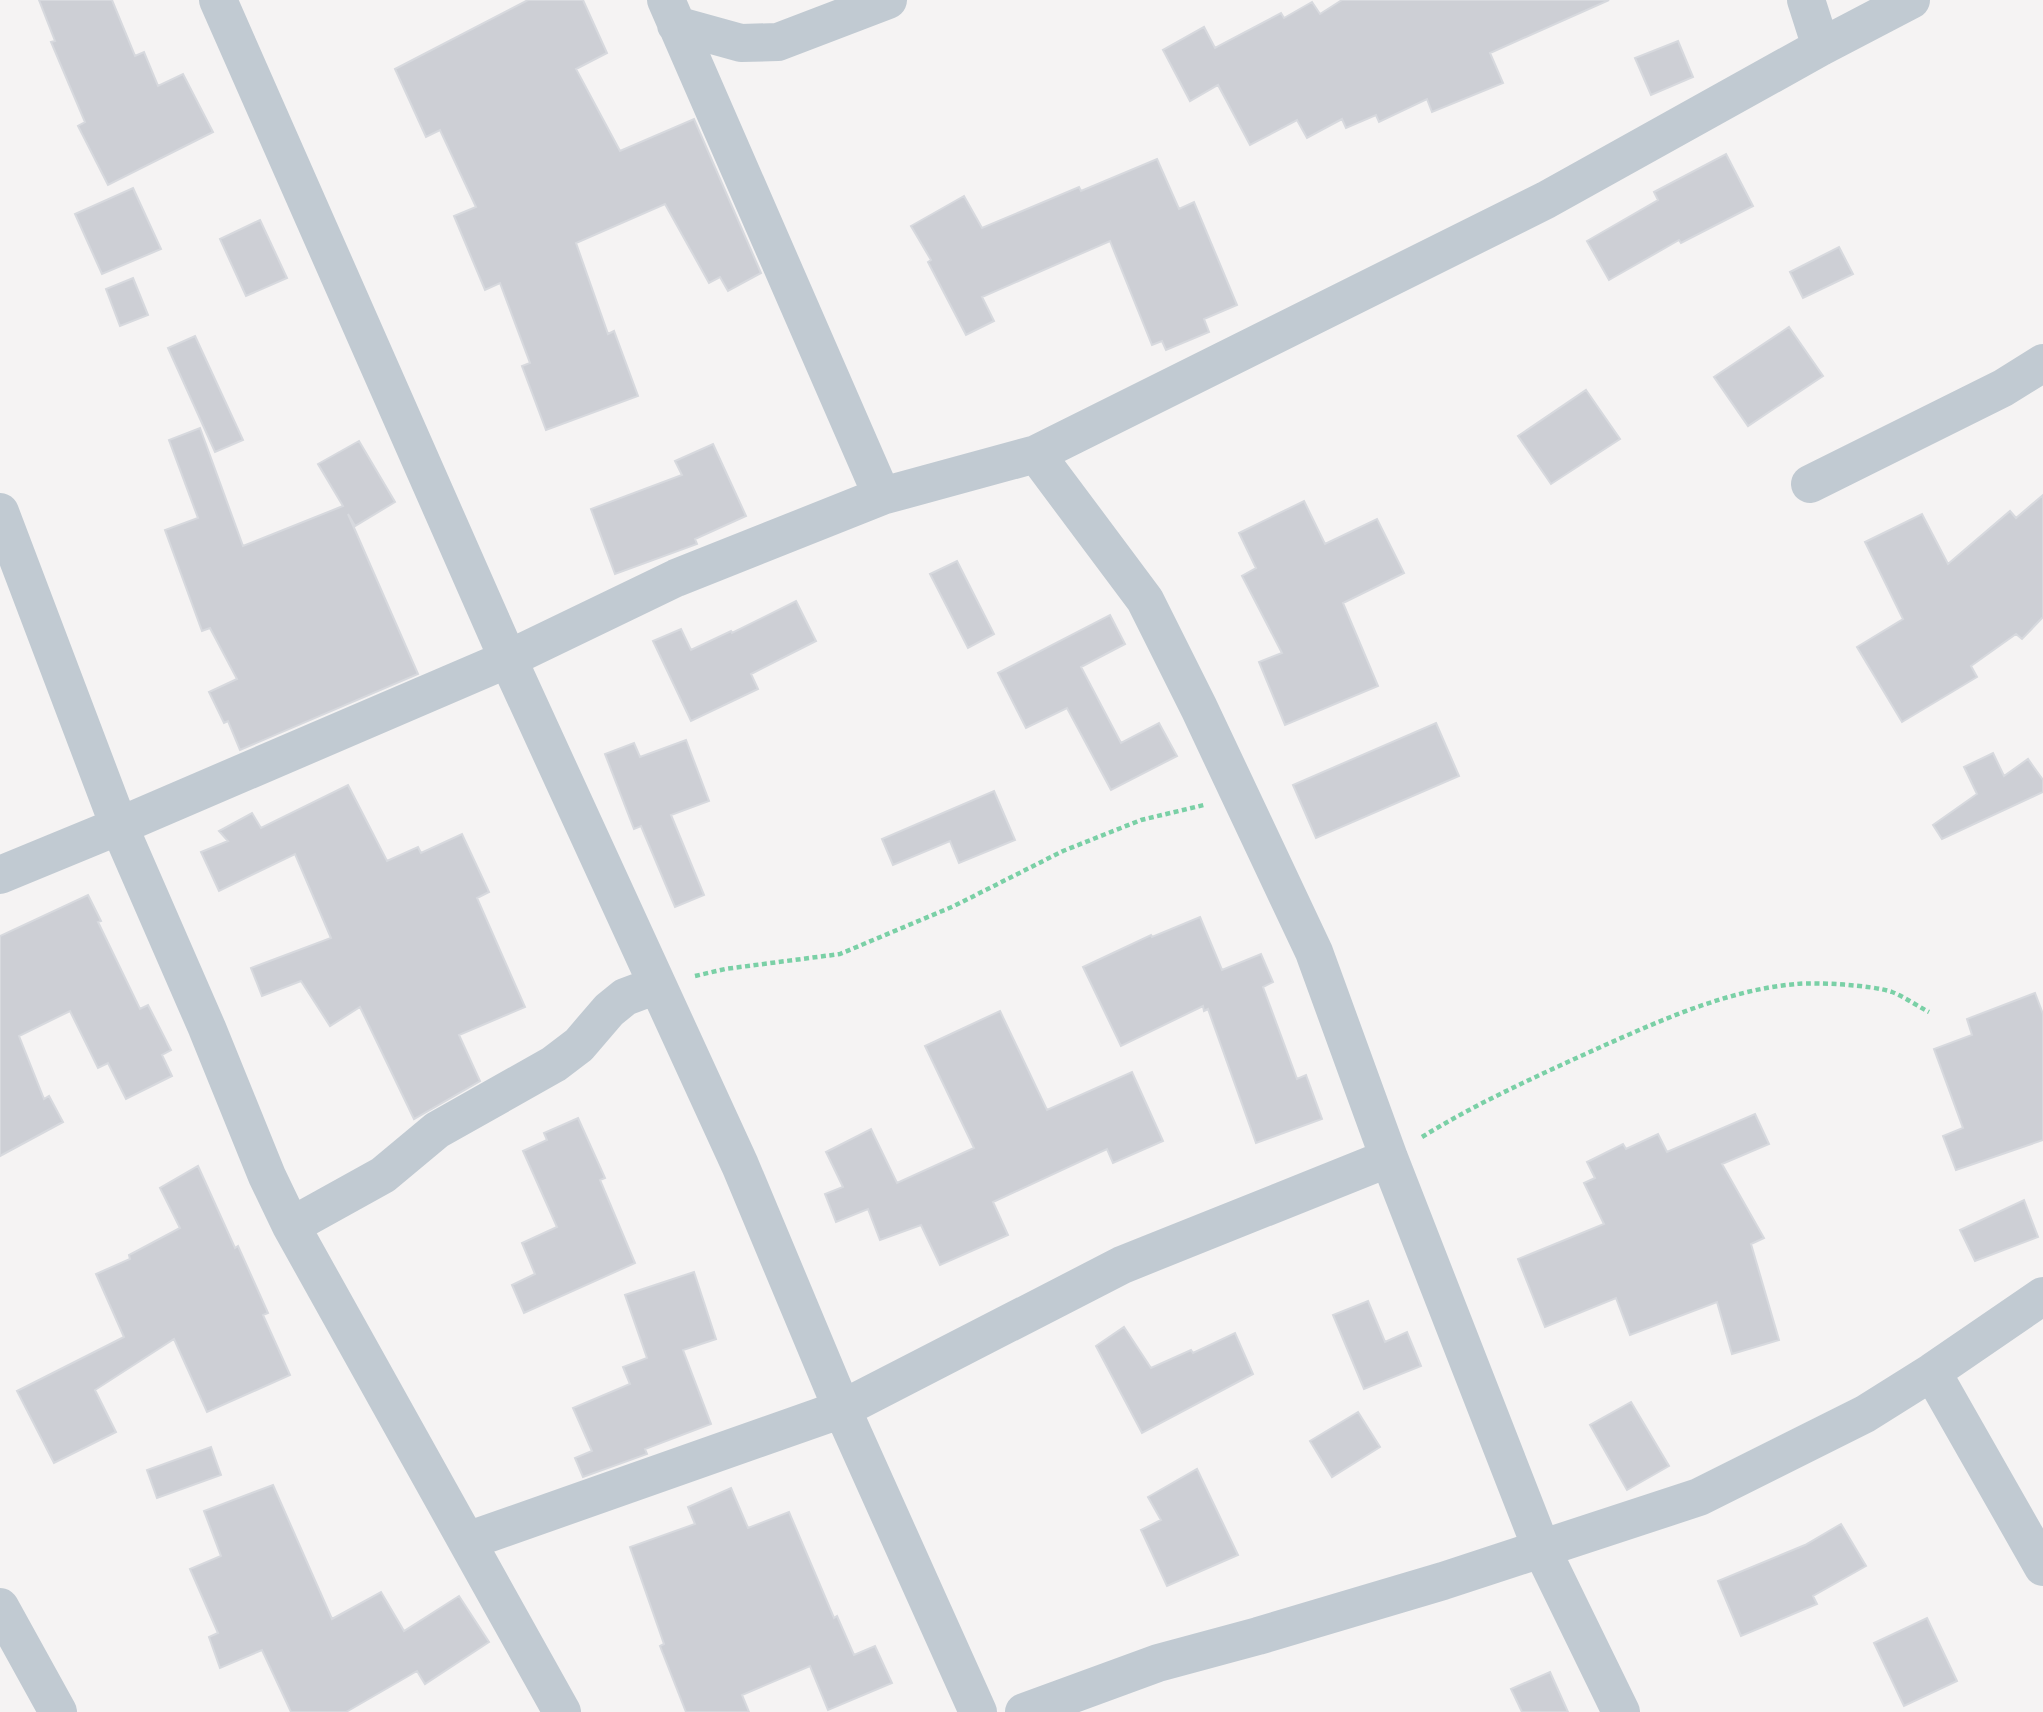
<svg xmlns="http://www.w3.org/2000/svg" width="2043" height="1712" viewBox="0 0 2043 1712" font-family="Lato,sans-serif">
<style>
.building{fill:#cdcfd5;stroke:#d7d9de;stroke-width:2}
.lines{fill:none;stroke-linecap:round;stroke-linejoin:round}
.path{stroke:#7ad0a6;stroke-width:4.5;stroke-dasharray:5 3.5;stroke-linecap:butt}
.street{stroke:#c1cad2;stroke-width:38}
</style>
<rect width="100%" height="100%" fill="#f5f3f3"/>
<path class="building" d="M 39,0 L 112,0 L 135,56 L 144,52 L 158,86 L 183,74 L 213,132 L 108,185 L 78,126 L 85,122 L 51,42 L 55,41 Z
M 528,0 L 583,0 L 607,53 L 576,69 L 620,151 L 694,119 L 761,273 L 728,291 L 720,277 L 709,283 L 665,204 L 576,243 L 608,334 L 614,331 L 638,396 L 546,430 L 522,366 L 530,363 L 500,283 L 485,290 L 454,216 L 476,207 L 440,130 L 426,137 L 395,69 Z
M 1342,0 L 1609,0 L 1490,53 L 1503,83 L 1432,112 L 1427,99 L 1379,122 L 1376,115 L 1346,128 L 1342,119 L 1307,138 L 1297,120 L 1250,145 L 1218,85 L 1190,101 L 1163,50 L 1204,27 L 1215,48 L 1281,13 L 1284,18 L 1312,2 L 1320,14 Z
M 1678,41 L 1693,77 L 1651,95 L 1635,58 Z
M 1726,154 L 1753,206 L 1681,243 L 1679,240 L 1609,280 L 1587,241 L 1658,200 L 1654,192 Z
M 1157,159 L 1179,209 L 1194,202 L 1237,305 L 1204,319 L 1209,332 L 1166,350 L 1162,341 L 1152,345 L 1110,241 L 982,297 L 994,321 L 966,335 L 928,262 L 931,260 L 911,226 L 964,196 L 982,228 L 1079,187 L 1081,191 Z
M 133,188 L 161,249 L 102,274 L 75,214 Z
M 260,220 L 287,278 L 246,296 L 220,239 Z
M 1839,247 L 1853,274 L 1803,298 L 1790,272 Z
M 133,278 L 148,315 L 120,326 L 106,289 Z
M 1789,327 L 1823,376 L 1748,426 L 1714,377 Z
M 195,336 L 243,440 L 215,452 L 168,348 Z
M 1586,390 L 1620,439 L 1551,484 L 1518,436 Z
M 200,428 L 243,546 L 343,506 L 318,464 L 359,441 L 395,502 L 355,526 L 348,514 L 418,674 L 240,750 L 228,721 L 224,723 L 209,692 L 237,679 L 210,628 L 202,631 L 165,530 L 198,518 L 169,440 Z
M 713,444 L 746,516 L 695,539 L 697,544 L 615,574 L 591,509 L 682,475 L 675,461 Z
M 2043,495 L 2043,617 L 2022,639 L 2016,634 L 1971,666 L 1977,677 L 1902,722 L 1857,647 L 1903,619 L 1865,542 L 1922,514 L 1948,564 L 2010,511 L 2016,518 Z
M 1304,501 L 1325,544 L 1377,519 L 1404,573 L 1343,603 L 1378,686 L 1285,725 L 1259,662 L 1282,653 L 1242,576 L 1256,568 L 1239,533 Z
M 957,561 L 994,634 L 968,648 L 930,574 Z
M 796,601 L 816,641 L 751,674 L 758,689 L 691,721 L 653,641 L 681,629 L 691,650 L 731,631 L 732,633 Z
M 1110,615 L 1125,644 L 1081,667 L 1121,743 L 1159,723 L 1177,756 L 1111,790 L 1067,708 L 1026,728 L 998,673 Z
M 1436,723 L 1459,776 L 1316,838 L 1293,785 Z
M 686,740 L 709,801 L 671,815 L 704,895 L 675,907 L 641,826 L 634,829 L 605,754 L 634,743 L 640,757 Z
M 1993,753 L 2004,776 L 2028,759 L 2043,780 L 2043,792 L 1942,839 L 1933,825 L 1977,794 L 1964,767 Z
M 348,785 L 387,861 L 418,847 L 421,853 L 462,834 L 489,892 L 477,898 L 525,1007 L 459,1035 L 480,1081 L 414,1119 L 360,1007 L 330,1026 L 301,981 L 262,996 L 251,968 L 331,938 L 295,854 L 219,891 L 201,852 L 228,841 L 219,831 L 252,813 L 261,828 Z
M 994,791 L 1015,840 L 959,863 L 950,841 L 893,865 L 882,839 Z
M 88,895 L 101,921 L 98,922 L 140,1009 L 148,1005 L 171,1050 L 162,1055 L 172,1076 L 126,1099 L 108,1063 L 98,1068 L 70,1011 L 19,1036 L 44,1099 L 49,1096 L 63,1122 L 0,1156 L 0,936 Z
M 1200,917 L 1222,970 L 1261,954 L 1273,982 L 1263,987 L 1297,1079 L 1306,1075 L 1322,1119 L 1256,1143 L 1208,1009 L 1204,1011 L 1203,1006 L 1121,1046 L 1083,967 L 1151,935 L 1152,937 Z
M 2035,993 L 2043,1014 L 2043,1140 L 1956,1170 L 1943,1136 L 1963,1128 L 1934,1049 L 1972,1035 L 1967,1019 Z
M 1000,1011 L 1047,1110 L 1132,1072 L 1163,1141 L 1113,1163 L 1107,1149 L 993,1202 L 1008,1235 L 940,1265 L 921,1225 L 880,1240 L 868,1209 L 836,1222 L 825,1194 L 843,1187 L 826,1152 L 871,1129 L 897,1183 L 974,1148 L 925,1046 Z
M 1755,1114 L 1769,1144 L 1722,1164 L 1764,1238 L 1751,1244 L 1779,1340 L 1732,1354 L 1717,1302 L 1630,1335 L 1616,1298 L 1545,1327 L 1518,1259 L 1604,1224 L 1584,1183 L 1595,1178 L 1587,1162 L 1623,1144 L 1626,1149 L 1658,1134 L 1667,1152 Z
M 578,1118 L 605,1178 L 600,1180 L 635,1263 L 524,1313 L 512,1285 L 535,1274 L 522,1243 L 557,1227 L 523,1151 L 547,1140 L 544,1133 Z
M 198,1166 L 235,1248 L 238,1246 L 268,1313 L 263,1315 L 290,1375 L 207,1412 L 174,1339 L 95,1390 L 116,1432 L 54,1463 L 17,1391 L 124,1337 L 96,1274 L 130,1259 L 129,1255 L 180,1228 L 160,1188 Z
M 2024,1200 L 2038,1237 L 1975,1261 L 1960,1230 Z
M 694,1272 L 716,1339 L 683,1350 L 711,1424 L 645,1449 L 647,1454 L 583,1477 L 575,1458 L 592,1451 L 573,1408 L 630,1384 L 623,1367 L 647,1358 L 625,1295 Z
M 1368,1301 L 1385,1342 L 1407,1332 L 1421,1366 L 1364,1389 L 1333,1315 Z
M 1124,1327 L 1151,1368 L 1191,1350 L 1193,1353 L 1235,1333 L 1253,1374 L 1142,1433 L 1096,1346 Z
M 1631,1402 L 1669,1466 L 1627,1490 L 1590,1425 Z
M 1358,1412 L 1380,1447 L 1332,1477 L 1310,1441 Z
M 211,1447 L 221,1475 L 157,1498 L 147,1470 Z
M 1197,1469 L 1238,1555 L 1167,1586 L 1141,1530 L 1161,1520 L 1148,1497 Z
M 273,1485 L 332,1619 L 381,1592 L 404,1631 L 459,1596 L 489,1642 L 425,1684 L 417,1671 L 346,1712 L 291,1712 L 262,1650 L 220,1668 L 209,1637 L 218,1633 L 190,1569 L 221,1556 L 204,1511 Z
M 731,1488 L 748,1528 L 789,1512 L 834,1618 L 837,1616 L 854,1655 L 875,1646 L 892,1683 L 828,1710 L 810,1666 L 742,1695 L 749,1712 L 686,1712 L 660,1646 L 664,1644 L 630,1547 L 695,1524 L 688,1507 Z
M 1841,1524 L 1866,1566 L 1813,1596 L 1817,1604 L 1741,1636 L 1718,1581 L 1805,1545 Z
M 1927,1618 L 1957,1681 L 1904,1706 L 1874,1643 Z
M 1550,1672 L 1568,1712 L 1522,1712 L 1511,1689 Z"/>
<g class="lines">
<path class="path" d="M 695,976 L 725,969 L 840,954 L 954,906 L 1063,851 L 1141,820 L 1204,805
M 1422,1137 C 1477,1103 1535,1077 1594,1050 C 1657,1022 1726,990 1796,984 C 1817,982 1872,985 1892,992 C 1905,997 1917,1006 1929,1012"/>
<path class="street" d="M 218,0 L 508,659 L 740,1165 L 842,1409 L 978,1712
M 666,0 L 882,496
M 1806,0 L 1821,47
M 676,25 L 741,43 L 778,42 L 888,0
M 1036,454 L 1145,600 L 1199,708 L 1314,952 L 1389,1158 L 1542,1550 L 1621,1712
M 1810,484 L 2003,388 L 2043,363
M 0,512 L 119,826 L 207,1028 L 267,1176 L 291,1226 L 562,1712
M 0,875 L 119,826 L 508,659 L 676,578 L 882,496 L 1036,454 L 1546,200 L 1821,47 L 1911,0
M 291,1226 L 383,1175 L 437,1130 L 554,1064 L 579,1045 L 609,1010 L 625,997 L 657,985
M 1932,1372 L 2043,1567
M 467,1541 L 842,1409 L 1122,1265 L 1389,1158
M 0,1607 L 58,1712
M 1024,1712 L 1158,1663 L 1258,1636 L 1443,1581 L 1699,1497 L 1865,1414 L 1932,1372 L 2043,1296"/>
</g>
</svg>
